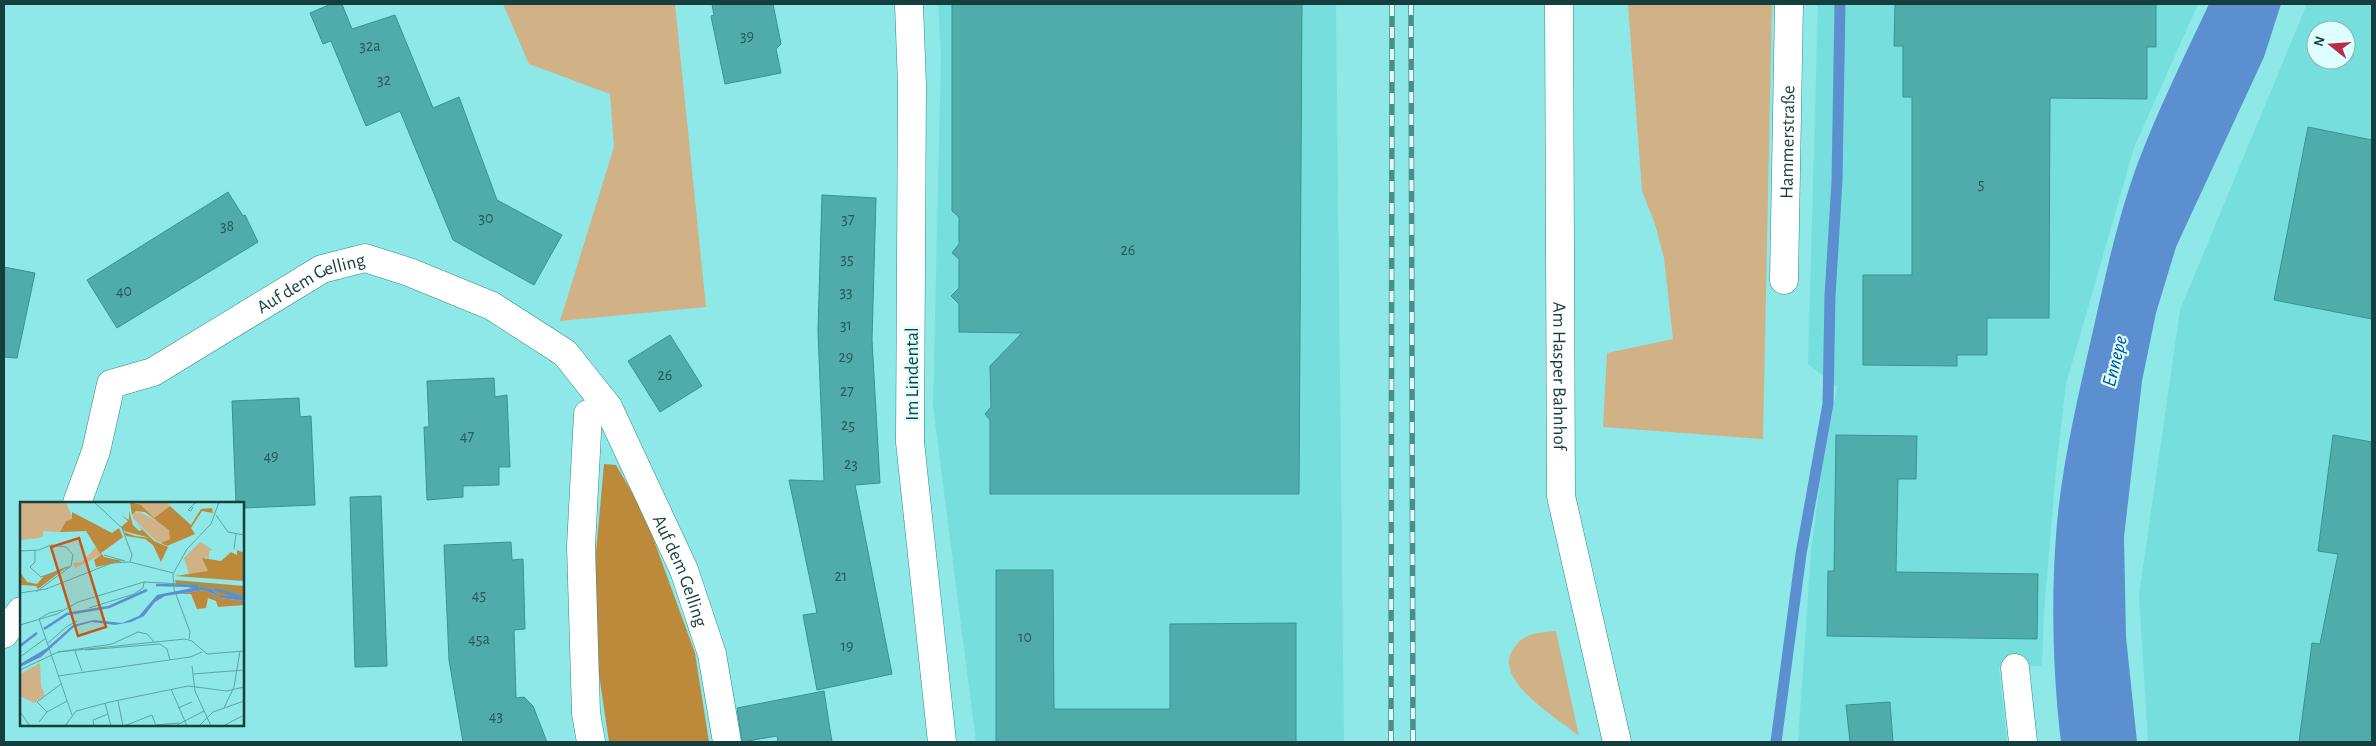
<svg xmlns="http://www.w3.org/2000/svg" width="2376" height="746" viewBox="0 0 2376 746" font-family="'Alegreya Sans',sans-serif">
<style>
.built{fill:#76dfde;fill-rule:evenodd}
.green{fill:#d1b186}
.forest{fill:#bd8a3c}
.water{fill:#5c8fd0}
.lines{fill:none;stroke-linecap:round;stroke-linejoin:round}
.stream{stroke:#5c8fd0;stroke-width:11}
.building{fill:#4facab;stroke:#359594}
.minor-casing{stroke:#2a8c8b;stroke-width:29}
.minor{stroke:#fff;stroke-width:28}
.rail-casing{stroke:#4d8c8b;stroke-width:5.5}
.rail{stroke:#ddfffe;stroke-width:4;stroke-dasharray:11;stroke-linecap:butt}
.labels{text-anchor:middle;stroke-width:4.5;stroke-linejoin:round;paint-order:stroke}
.number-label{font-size:16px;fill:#255a59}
.street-label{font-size:19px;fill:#173e3e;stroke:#ddfffe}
.water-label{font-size:20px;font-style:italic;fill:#00509d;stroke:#ddfffe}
.inset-river{fill:none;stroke:#5c8fd0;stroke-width:2.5}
.inset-road{fill:none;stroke:#5ea4a3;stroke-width:1}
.view{fill:#c95514;fill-opacity:0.15;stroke:#c95514;stroke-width:2.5}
.inset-edge{fill:none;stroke:#173e3e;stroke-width:2.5}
</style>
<rect width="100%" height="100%" fill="#8de8e7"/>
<path class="built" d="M 938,4 L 1336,4 L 1344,742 L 976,742 L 933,406 L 941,55 Z
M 1818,4 L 2198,4 L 2134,148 L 2066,384 L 2056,470 L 2044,612 L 2042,666 L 1999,667 L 2007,742 L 1798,742 L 1811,552 L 1821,474 L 1837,387 L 1808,364 Z
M 2307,4 L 2372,4 L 2372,742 L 2148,742 L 2139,595 L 2180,310 ZM 2316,30 L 2346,30 L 2346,60 L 2316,60 Z"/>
<path class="green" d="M 503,4 L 675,4 L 706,307 L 560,321 L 614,147 L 610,94 L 529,64 Z
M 1628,4 L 1772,4 L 1763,439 L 1603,427 L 1607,353 L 1673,339 L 1664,258 L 1655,224 L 1642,191 Z
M 1556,631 L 1579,736 C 1559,719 1497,683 1511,653 C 1521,633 1536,633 1556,631 Z"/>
<path class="forest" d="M 604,464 L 616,465 L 644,513 L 695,653 L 709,742 L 609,742 L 593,634 L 594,575 Z"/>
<path class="water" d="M 2209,4 L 2281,4 L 2264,57 L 2176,247 L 2156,313 L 2142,381 L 2124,537 L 2126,637 L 2137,742 L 2061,742 C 2053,674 2051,604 2056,535 C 2061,468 2077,401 2092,335 C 2105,278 2117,220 2137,165 C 2158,110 2184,57 2209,4 Z"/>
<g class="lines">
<path class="stream" d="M 1776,742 L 1801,554 L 1828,404 L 1830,296 L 1837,181 L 1840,4"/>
</g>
<path class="building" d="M 331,4 L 342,4 L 352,29 L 395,15 L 433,108 L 459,97 L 497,200 L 562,235 L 534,285 L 453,240 L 400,111 L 366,126 L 331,41 L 323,44 L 310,13 Z
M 712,4 L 773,4 L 781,44 L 776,49 L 781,73 L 725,84 L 711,16 L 714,15 Z
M 952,4 L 1302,4 L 1299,494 L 990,494 L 990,420 L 985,414 L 991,407 L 990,366 L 1022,333 L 959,332 L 959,304 L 951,296 L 959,288 L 959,259 L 952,253 L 959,244 L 959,217 L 952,211 Z
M 1895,4 L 2156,4 L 2156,47 L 2147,47 L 2147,99 L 2050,98 L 2049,318 L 1987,318 L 1987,355 L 1957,355 L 1957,366 L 1863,365 L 1863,275 L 1912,275 L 1912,97 L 1903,97 L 1903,46 L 1894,46 Z
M 2308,127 L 2372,140 L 2372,319 L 2274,300 Z
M 228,192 L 243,216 L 245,215 L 258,242 L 117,328 L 87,280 Z
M 822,195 L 876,198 L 872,340 L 880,483 L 855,485 L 892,674 L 817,690 L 803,615 L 817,613 L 789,480 L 824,481 L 818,331 Z
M 4,267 L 35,273 L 17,358 L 4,357 Z
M 670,335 L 702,386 L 660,412 L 628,361 Z
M 494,378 L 495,397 L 507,395 L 510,467 L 499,467 L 499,485 L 463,486 L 463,497 L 427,500 L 424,427 L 429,427 L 427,381 Z
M 299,398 L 300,417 L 311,416 L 315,505 L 242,508 L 242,504 L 236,504 L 232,401 Z
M 1836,435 L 1917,436 L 1916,479 L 1898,479 L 1896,572 L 2038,574 L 2037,639 L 1827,636 L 1828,571 L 1834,571 Z
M 2333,435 L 2372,442 L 2372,742 L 2299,742 L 2312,643 L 2320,644 L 2338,554 L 2318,551 Z
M 381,496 L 387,666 L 355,667 L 350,497 Z
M 511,542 L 512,560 L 523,559 L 525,629 L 514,630 L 516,698 L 524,697 L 533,706 L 547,742 L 463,742 L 449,660 L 444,545 Z
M 996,570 L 1053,570 L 1054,709 L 1170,709 L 1170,624 L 1296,623 L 1296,742 L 996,742 Z
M 824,691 L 832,742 L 778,742 L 777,736 L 742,742 L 737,708 Z
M 1890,702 L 1893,742 L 1850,742 L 1846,705 Z"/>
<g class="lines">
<defs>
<g id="minor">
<path d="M 909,4 L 912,85 L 910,442 L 942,742"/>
<path id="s1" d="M 1559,4 L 1561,496 L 1617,742"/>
<path id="s2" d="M 1784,280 L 1789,4"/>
<path id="s3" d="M 77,503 L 96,451 L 111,384 L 153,372 L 322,269 L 365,258 L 409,272 L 492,306 L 565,353 L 608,407 L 684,570 L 712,654 L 727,742"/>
<path d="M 4,634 L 21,611"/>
<path d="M 2015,668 L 2023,742"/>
<path d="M 591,742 L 586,713 L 581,546 L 588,414 L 608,407"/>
</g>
</defs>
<use href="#minor" class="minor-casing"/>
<use href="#minor" class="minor"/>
<defs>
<path id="rail" d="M 1411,4 L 1413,742
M 1391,742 L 1392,4"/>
</defs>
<use href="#rail" class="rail-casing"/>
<use href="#rail" class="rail"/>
</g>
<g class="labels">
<g class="number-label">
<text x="747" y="41">39</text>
<text x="370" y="51">32a</text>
<text x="384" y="85">32</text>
<text x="1981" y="189">5</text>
<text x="486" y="223">30</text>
<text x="848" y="224">37</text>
<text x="227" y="231">38</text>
<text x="1128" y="255">26</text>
<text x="847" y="264">35</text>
<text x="124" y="296">40</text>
<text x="846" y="297">33</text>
<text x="846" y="330">31</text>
<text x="846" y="362">29</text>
<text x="665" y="380">26</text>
<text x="847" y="396">27</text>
<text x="848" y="430">25</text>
<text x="467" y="441">47</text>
<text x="271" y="461">49</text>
<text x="851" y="469">23</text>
<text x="841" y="581">21</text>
<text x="479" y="600">45</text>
<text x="1025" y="642">10</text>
<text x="479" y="644">45a</text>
<text x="847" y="651">19</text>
<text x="496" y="721">43</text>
</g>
<g class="street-label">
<text dy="7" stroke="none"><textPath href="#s2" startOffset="138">Hammerstraße</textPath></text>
<text dy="7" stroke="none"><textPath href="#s3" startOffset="350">Auf dem Gelling</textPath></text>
<text transform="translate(911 374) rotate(-90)" y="7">Im Lindental</text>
<text dy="7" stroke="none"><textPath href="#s1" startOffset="372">Am Hasper Bahnhof</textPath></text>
<text dy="7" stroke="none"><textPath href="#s3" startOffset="881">Auf dem Gelling</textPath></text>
</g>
<g class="water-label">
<text transform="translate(2114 361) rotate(-76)" y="7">Ennepe</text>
</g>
</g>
<g transform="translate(20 502)">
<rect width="224" height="224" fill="#8de8e7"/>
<path d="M 0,0 L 46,0 L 53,17 L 46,19 L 40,30 L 23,29 L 23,34 L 19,36 L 0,38 ZM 116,0 L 148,0 L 150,4 L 134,16 ZM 117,9 L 115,12 L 119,10 L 141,21 L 151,30 L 150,37 L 141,41 L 135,38 L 113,16 L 113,12 ZM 180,40 L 193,48 L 189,49 L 189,59 L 186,54 L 184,58 L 189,69 L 169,72 L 164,56 ZM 76,45 L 81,53 L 55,66 L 53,61 L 62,60 ZM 20,161 L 21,184 L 25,193 L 14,201 L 0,194 L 0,172 Z" fill="#d1b186"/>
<path d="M 110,0 L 121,3 L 134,16 L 150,4 L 171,23 L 181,7 L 192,6 L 193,11 L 182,9 L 171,26 L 175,32 L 147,44 L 141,41 L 150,37 L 149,28 L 125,10 L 116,9 L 112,13 ZM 109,9 L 113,23 L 119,29 L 122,28 L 116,21 L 134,39 L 148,45 L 141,60 L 133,43 L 125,37 L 106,34 L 104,30 L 115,34 L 130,36 L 104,29 L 101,25 L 108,19 L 101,13 L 109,18 ZM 52,10 L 92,31 L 99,26 L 103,35 L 81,51 L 84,55 L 103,59 L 76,65 L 74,58 L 81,53 L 66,29 L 40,30 L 46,19 L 52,17 ZM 217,48 L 224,51 L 224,79 L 155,74 L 188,69 L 182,56 L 201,59 L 211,50 L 217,53 ZM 48,64 L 18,87 L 16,84 L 1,83 L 0,70 L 7,80 L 17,82 L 24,74 ZM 155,78 L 224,84 L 224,96 L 199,94 L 192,87 L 171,86 L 156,82 ZM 184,88 L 201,96 L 224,99 L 224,103 L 198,105 L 196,99 L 188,96 L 186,106 L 177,107 L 171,92 L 159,92 Z" fill="#bd8a3c"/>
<path d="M 177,85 L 192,87 L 199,94 L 221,93 L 224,99 L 201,96 L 184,88 L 145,94 L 135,100 L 124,114 L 111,120 L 95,123 L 72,120 L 54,125 L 21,155 L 0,165 L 0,162 L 27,146 L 53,123 L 74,118 L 102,121 L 119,114 L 137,93 Z" fill="#5c8fd0"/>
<path class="inset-river" d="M 136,83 L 178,84M 194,87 L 221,95M 24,127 L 47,112 L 89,105 L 127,88M 0,144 L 17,131"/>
<path class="inset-road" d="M 74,0 L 102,26 L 112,53 L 110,60M 173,5 L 171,9 L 168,8 L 176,0M 196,13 L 208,30 L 224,33M 214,47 L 216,32M 0,49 L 19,48 L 31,43 L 46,45 L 53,53 L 51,64 L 16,90M 84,53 L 105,59M 10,65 L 21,75 L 51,64M 10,65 L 15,60 L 15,49M 0,91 L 26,87 L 92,61 L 110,60 L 153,71M 69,106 L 114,92 L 123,86 L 124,80M 19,117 L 52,213M 19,117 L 29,111 L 42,108M 0,123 L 37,112 L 58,100 L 124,80 L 180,83 L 224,92M 169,137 L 170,130 L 154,87 L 153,72 L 167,47 L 191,22 L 199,0M 27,142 L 46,125 L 57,119M 65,148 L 140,142 L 147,147 L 150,158M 55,149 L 62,169M 38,150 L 92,142 L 118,130 L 127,132 L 134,140M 0,155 L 26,136M 172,164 L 175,189 L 191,224M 0,168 L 38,150 L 165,137 L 172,139 L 187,152 L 224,149M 173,172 L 224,168M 38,174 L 170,155 L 182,150M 151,187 L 167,224M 98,199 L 103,224M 85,201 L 91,224M 158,206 L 172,200M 204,206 L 214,185 L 220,149M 0,210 L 10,224M 27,210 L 17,200 L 41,182M 19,220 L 27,210 L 47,199M 136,223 L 159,221M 45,224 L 56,209 L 90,200 L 168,184 L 207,189 L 224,185M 74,224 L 73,218 L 88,212M 104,224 L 132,213 L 136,224M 155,224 L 184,209M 179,224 L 193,210 L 224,199M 203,224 L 224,213"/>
<path class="view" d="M 59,36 L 86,125 L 58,134 L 31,45 Z"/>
<rect width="224" height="224" class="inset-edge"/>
</g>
<rect width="2376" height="746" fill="none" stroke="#173e3e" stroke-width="10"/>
<g transform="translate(2331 45) rotate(287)"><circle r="24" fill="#ddfffe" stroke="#8eb2b1"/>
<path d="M0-4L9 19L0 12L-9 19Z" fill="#bb2a48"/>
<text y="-8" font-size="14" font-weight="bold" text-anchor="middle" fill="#173e3e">N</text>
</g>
</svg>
